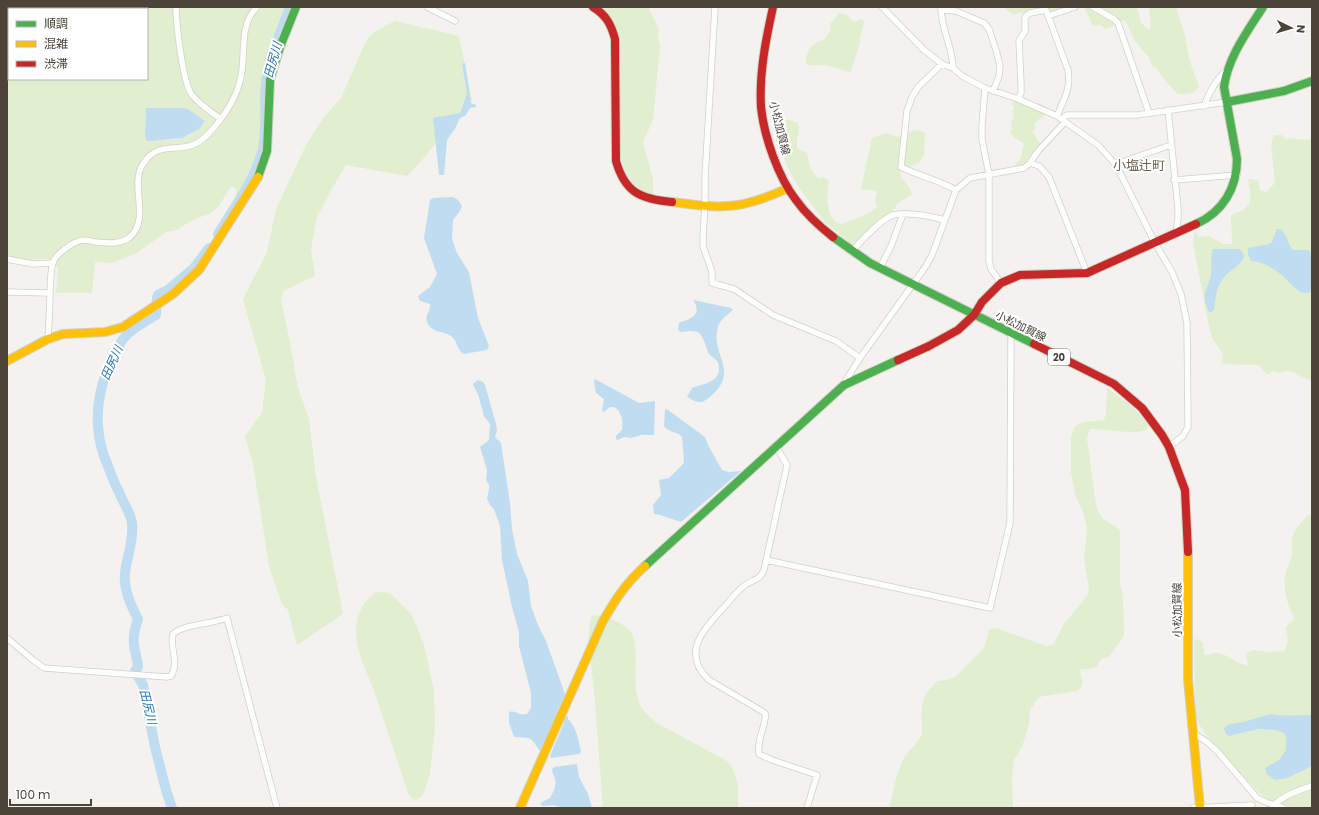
<svg xmlns="http://www.w3.org/2000/svg" width="1319" height="815" viewBox="0 0 1319 815" font-family="Poppins,'Noto Sans JP',sans-serif">
<style>
.green{fill:#e1eecf;fill-rule:evenodd}
.water{fill:#c0dcf1}
.lines{fill:none;stroke-linecap:round;stroke-linejoin:round}
.river{stroke:#c0dcf1;stroke-width:10}
.street-casing{stroke:#d2d0cb;stroke-width:7}
.fast-casing{stroke:#d3cfc5;stroke-width:10}
.slow-casing{stroke:#d3cfc5;stroke-width:10}
.jam-casing{stroke:#d3cfc5;stroke-width:10}
.street{stroke:#fdfdfc;stroke-width:5.5}
.fast{stroke:#4caf50;stroke-width:8}
.slow{stroke:#ffc107;stroke-width:8}
.jam{stroke:#c62828;stroke-width:8}
.labels{text-anchor:middle;stroke-width:4;stroke-linejoin:round;paint-order:stroke}
.shield{fill:#fff;stroke:#817c74;stroke-width:1}
.shield-label{font-size:10px;font-weight:bold;fill:#4b4439}
.street-label{font-size:11px;fill:#4b4439;stroke:#fff}
.water-label{font-size:12px;font-style:italic;fill:#2e78b1;stroke:#fff}
.quarter-label{font-size:13px;fill:#6e6250;stroke:#fff}
</style>
<rect width="100%" height="100%" fill="#f4f2ee"/>
<path class="green" d="M 7,7 L 292,7 L 277,47 L 264,149 L 259,167 L 252,183 L 228,222 L 222,220 L 236,198 L 236,189 L 231,186 L 219,206 L 211,213 L 195,219 L 176,230 L 166,232 L 135,254 L 112,263 L 95,262 L 92,293 L 56,293 L 58,268 L 48,259 L 27,260 L 7,257 ZM 9,9 L 147,9 L 147,79 L 9,79 ZM 146,108 L 184,108 L 188,109 L 205,121 C 203,123 201,126 199,128 C 185,144 163,140 145,136 Z
M 602,7 L 648,7 L 659,29 L 658,36 L 660,46 L 653,120 L 643,142 L 653,179 L 653,195 C 632,187 628,179 621,158 L 621,43 C 618,26 614,20 602,7 Z
M 1004,7 L 1069,7 L 1031,16 L 1021,12 L 1013,15 Z
M 1086,7 L 1137,7 L 1141,23 L 1149,30 L 1151,25 L 1149,7 L 1176,7 L 1184,32 L 1190,62 L 1199,86 L 1195,92 L 1187,94 L 1178,94 L 1168,84 L 1156,68 L 1152,66 L 1150,59 L 1135,41 L 1125,20 C 1117,23 1113,28 1105,29 L 1101,25 L 1093,26 L 1085,9 Z
M 838,13 C 850,14 847,16 854,22 L 861,19 L 864,21 L 860,39 L 860,42 L 852,68 L 850,73 C 842,69 833,66 824,65 C 818,65 813,66 807,65 L 806,63 C 807,49 811,44 824,40 L 830,31 L 831,26 L 830,24 L 838,15 Z
M 395,21 L 459,36 L 472,100 L 422,160 L 407,176 L 346,165 L 330,192 L 317,217 L 311,250 L 315,276 L 283,291 L 281,300 L 290,342 L 298,388 L 309,419 L 316,476 L 343,614 L 297,645 L 288,610 L 282,604 L 269,566 L 253,464 L 245,436 L 262,413 L 266,380 L 243,299 L 267,252 L 276,209 L 306,145 L 324,117 L 341,98 L 365,43 C 371,32 383,27 395,21 Z
M 1015,100 L 1042,104 L 1047,109 L 1047,114 L 1038,120 L 1034,125 L 1036,127 L 1033,133 C 1037,137 1037,141 1041,144 L 1023,165 L 1015,168 L 1013,166 L 1020,160 L 1024,144 L 1010,134 L 1012,129 L 1011,121 L 1014,118 L 1012,112 L 1014,109 L 1012,105 L 1013,101 Z
M 783,120 L 790,120 L 798,123 C 801,133 794,140 798,149 L 807,153 L 810,168 L 818,178 C 823,177 826,177 829,181 L 827,199 L 830,215 L 836,222 L 841,224 L 863,216 L 877,207 L 875,201 L 877,191 L 861,189 L 872,138 L 886,133 L 897,137 L 904,136 L 912,131 L 919,130 L 925,133 L 924,154 L 919,163 L 901,171 L 900,176 C 904,182 910,187 912,194 L 910,196 L 898,203 L 892,212 L 858,241 L 851,244 L 825,222 L 799,188 L 787,166 L 776,133 Z
M 1274,135 L 1282,135 L 1286,140 L 1290,138 L 1305,140 L 1312,138 L 1312,380 C 1300,379 1291,366 1280,373 L 1273,371 L 1269,374 L 1266,374 L 1259,365 L 1222,364 L 1223,354 L 1212,338 L 1208,322 L 1193,243 L 1195,230 L 1199,237 L 1209,236 L 1223,244 L 1232,244 L 1231,216 L 1234,213 C 1255,209 1251,195 1248,179 L 1258,180 L 1260,190 L 1266,192 L 1275,183 L 1271,144 Z
M 1107,388 C 1123,399 1137,410 1149,425 C 1148,426 1147,429 1145,430 C 1135,435 1104,429 1092,429 L 1089,430 L 1087,439 L 1096,505 C 1102,523 1107,520 1120,530 L 1120,585 L 1123,596 L 1124,636 L 1109,657 L 1101,659 C 1097,669 1091,670 1081,669 C 1078,678 1088,683 1077,691 L 1043,696 L 1038,698 L 1030,710 L 1029,724 L 1022,747 L 1014,760 L 1012,776 L 1013,808 L 889,808 C 894,792 895,774 904,758 C 908,750 917,745 921,736 C 923,731 922,727 922,721 C 920,702 924,694 937,681 L 947,680 L 955,677 L 980,652 L 985,645 L 989,629 L 996,628 L 1046,646 L 1053,645 L 1064,624 L 1087,596 L 1089,589 L 1084,559 L 1087,529 L 1083,511 L 1075,495 L 1071,472 L 1071,437 L 1074,428 L 1079,424 L 1084,422 L 1104,420 L 1106,413 Z
M 1308,515 L 1312,516 L 1312,808 C 1291,808 1276,806 1259,793 L 1208,738 L 1197,721 L 1195,708 L 1194,640 L 1198,639 L 1203,643 L 1204,654 L 1206,655 C 1209,655 1213,653 1216,653 C 1228,653 1236,665 1248,665 L 1246,656 L 1248,652 L 1253,650 L 1269,652 L 1285,651 L 1288,641 L 1286,627 L 1295,618 C 1287,606 1282,586 1286,572 C 1287,566 1291,561 1292,554 C 1293,549 1291,544 1292,539 C 1294,529 1302,522 1308,515 Z
M 381,592 L 390,593 L 411,614 L 417,627 L 424,645 L 434,691 L 435,726 L 430,774 L 426,787 L 422,796 L 417,800 L 412,799 L 408,793 C 397,760 386,727 375,694 C 367,671 352,646 357,621 C 359,609 366,601 374,593 Z
M 594,615 C 602,616 608,618 615,621 C 621,623 629,628 632,634 C 640,650 631,683 639,702 C 642,711 650,717 657,723 L 727,761 C 740,777 738,788 738,808 L 603,808 L 594,690 L 588,640 L 591,617 Z"/>
<path class="water" d="M 465,63 L 471,103 L 476,105 L 476,107 L 470,108 L 466,115 L 459,119 L 456,127 L 447,140 L 444,175 L 439,175 L 433,118 L 460,113 L 461,111 L 467,93 L 462,64 Z
M 146,108 L 184,108 L 188,109 L 205,121 L 199,129 L 183,138 L 149,141 L 147,141 L 145,136 Z
M 453,197 L 458,200 L 462,206 L 460,211 L 453,220 L 452,239 L 457,253 L 469,272 L 478,318 L 489,346 L 487,350 L 464,354 C 456,350 458,341 451,336 C 443,330 432,334 427,322 C 424,316 431,311 430,304 L 420,301 L 418,296 L 430,287 L 437,274 L 424,238 L 430,200 L 433,198 Z
M 1277,229 L 1280,229 C 1287,234 1287,243 1293,250 L 1306,250 L 1310,251 L 1312,258 L 1312,291 C 1300,298 1292,284 1284,277 C 1280,274 1276,270 1271,268 C 1265,263 1258,262 1251,261 L 1248,254 L 1248,248 L 1269,244 L 1272,242 Z
M 1213,249 L 1238,249 L 1242,251 L 1244,257 C 1240,266 1232,269 1226,275 C 1216,285 1216,296 1214,310 L 1211,312 L 1209,312 C 1200,292 1207,293 1211,275 C 1212,267 1211,260 1212,252 Z
M 693,300 L 731,308 L 733,310 C 725,317 719,320 717,331 C 713,358 739,371 711,396 C 701,405 698,403 687,397 L 692,388 C 701,384 718,383 719,370 C 719,367 719,363 717,361 C 715,358 712,357 710,355 C 708,353 707,349 706,346 C 700,329 697,330 681,332 L 678,330 L 679,323 C 686,320 700,317 696,306 C 696,304 694,302 693,300 Z
M 595,379 L 639,403 L 655,401 L 654,435 L 641,435 L 631,438 L 624,437 L 618,440 L 616,439 L 616,436 L 622,430 C 623,420 622,412 614,407 L 610,407 L 604,412 L 602,411 L 604,399 L 596,393 L 594,382 Z
M 478,380 L 483,382 L 485,385 L 496,424 L 497,430 L 495,437 L 501,443 L 510,503 L 512,529 L 517,554 L 528,581 L 531,606 L 538,625 L 546,641 L 565,694 L 557,712 L 565,717 L 568,716 L 568,719 C 576,726 579,741 581,752 L 579,754 L 551,758 L 550,756 L 564,723 L 555,718 L 554,719 L 541,750 L 539,750 L 533,741 L 529,738 L 514,737 L 509,723 L 509,712 C 516,710 519,716 527,714 L 531,708 L 531,693 L 519,646 L 519,632 L 512,607 L 502,560 L 500,526 L 494,509 L 490,505 L 487,499 L 489,489 L 489,485 L 486,480 L 487,470 L 480,447 L 489,440 L 490,424 L 484,416 L 478,394 L 473,385 L 474,383 Z
M 665,409 L 668,410 L 705,437 L 708,445 L 722,470 L 729,472 L 741,471 L 681,522 L 660,515 L 654,514 L 653,505 L 661,495 L 659,480 L 669,478 L 684,463 L 682,437 C 678,431 668,433 664,426 Z
M 1271,714 C 1285,717 1298,715 1312,715 L 1312,766 L 1287,778 L 1275,780 L 1267,774 L 1265,768 L 1279,760 L 1286,750 L 1286,737 L 1284,733 L 1276,730 L 1258,729 L 1229,736 L 1226,734 L 1224,729 L 1226,726 L 1231,724 L 1243,722 Z
M 577,764 L 579,777 L 588,794 L 592,808 L 563,808 L 554,805 L 543,806 L 540,804 L 542,802 L 550,798 C 553,793 557,784 555,779 C 554,775 552,773 552,769 L 554,767 Z"/>
<g class="lines">
<path class="river" d="M 218,234 C 234,208 254,181 262,152 C 269,127 262,101 267,76 C 270,54 283,28 290,7
M 172,808 L 166,790 L 155,747 L 143,685 L 135,671 L 138,667 C 138,662 136,657 135,651 C 132,640 134,630 138,619 C 131,606 123,589 125,573 C 127,556 134,541 132,523 C 130,511 123,503 119,492 C 113,481 109,468 104,456 C 92,421 98,385 115,354 C 118,349 120,342 124,338 C 132,328 146,321 156,315 L 157,298 L 158,295 L 168,290 L 194,268 L 209,248"/>
<defs>
<path id="street" d="M 176,7 C 176,24 183,84 192,95 C 200,105 211,112 221,119
M 427,7 L 455,21
M 715,7 L 705,177 L 705,205 L 703,236 L 703,246 L 712,272 L 712,283 L 734,289 L 773,315 L 836,341 L 860,358
M 882,7 L 924,50 L 942,64 L 953,68 L 962,76 L 985,88 L 1018,99 L 1057,116 L 1098,145 L 1116,165 L 1155,243 L 1172,272 L 1181,294 L 1187,323 L 1188,427 L 1183,436 L 1169,447
M 1093,7 L 1114,19 L 1118,23 L 1149,113
M 941,8 C 941,29 953,48 953,68
M 941,10 L 956,11 L 984,23 L 989,29 L 996,50 L 1000,66 L 999,76 L 993,91
M 1048,16 L 1075,7
M 942,64 L 918,87 L 912,97 L 907,111 L 901,167 C 919,176 939,180 956,190
M 985,88 L 982,125 L 982,140 L 989,174 L 989,261 L 991,269 L 1001,283
M 1018,99 L 1021,93 L 1021,84 L 1019,41 L 1025,31 L 1025,17 L 1030,13 L 1046,10 L 1068,70 C 1071,90 1064,98 1057,116
M 1204,106 C 1209,93 1215,80 1226,71
M 1168,110 L 1178,208 L 1178,219 L 1176,232
M 1062,119 L 1067,115 L 1137,115 L 1227,102
M 1030,163 L 1039,166 L 1049,177 L 1087,273
M 1116,165 L 1133,158 L 1171,145
M 1174,180 L 1237,175
M 852,252 C 859,242 883,218 893,215 C 909,211 930,216 945,220
M 7,259 L 33,264 L 53,263
M 880,268 L 891,246 L 903,214
M 7,292 L 50,293
M 48,339 C 49,323 50,307 50,291 C 51,282 50,272 53,263 C 55,254 74,241 83,240 C 87,240 91,241 95,242 C 107,243 120,245 130,237 C 151,218 129,185 143,164 C 159,139 178,154 197,143 C 206,138 214,128 220,120 C 231,106 240,88 242,70 C 245,49 240,24 257,7
M 844,385 L 846,380 L 860,358 L 926,266 L 932,255 L 956,190 L 970,178 L 1024,168 L 1030,163 L 1038,151 L 1065,122
M 776,446 L 787,465 L 764,570 C 760,580 753,580 745,585 C 738,590 732,598 726,605 C 706,627 679,652 709,680 L 765,713 C 768,721 756,739 759,754 L 772,760 L 817,775 L 807,808
M 766,560 L 990,608 L 1010,523 L 1011,333
M 7,638 L 33,660 L 44,668 L 167,677 L 171,676 C 180,662 169,648 173,634 C 185,624 212,624 227,618 L 277,808
M 1193,733 L 1207,742 L 1218,752 L 1257,798 L 1268,803 L 1284,808
M 1273,805 C 1285,795 1298,790 1312,786
M 1193,808 L 1252,805"/>
<path id="fast" d="M 1227,102 L 1284,91 L 1312,81
M 258,177 L 267,151 L 270,80 L 280,47 L 296,7
M 1196,224 C 1223,212 1237,188 1237,159 L 1224,87 C 1228,57 1247,32 1263,7
M 833,237 L 870,263 L 1034,344
M 645,566 L 844,385 L 898,360"/>
<path id="slow" d="M 672,202 C 691,204 710,208 728,206 C 749,205 769,197 788,188
M 7,361 L 48,339 L 63,334 L 105,332 L 123,327 L 173,294 L 199,270 L 258,177
M 1188,552 L 1188,680 L 1200,808
M 520,808 L 603,621 C 615,600 626,583 645,566"/>
<path id="jam" d="M 593,7 C 606,15 611,24 615,39 L 616,161 C 625,193 641,199 672,202
M 773,7 C 766,39 759,73 761,107 C 764,136 778,177 796,200 C 806,214 819,226 833,237
M 1034,344 L 1114,384 L 1142,408 L 1162,435 L 1169,447 L 1185,490 L 1188,552
M 898,360 L 929,346 L 958,330 L 974,315 L 982,302 L 1001,283 L 1020,275 L 1087,273 L 1196,224"/>
</defs>
<use href="#street" class="street-casing"/>
<use href="#fast" class="fast-casing"/>
<use href="#slow" class="slow-casing"/>
<use href="#jam" class="jam-casing"/>
<use href="#street" class="street"/>
<use href="#fast" class="fast"/>
<use href="#slow" class="slow"/>
<use href="#jam" class="jam"/>
</g>
<g class="labels">
<rect class="shield" x="1048" y="349" width="22" height="16" rx="3"/>
<g class="shield-label">
<text x="1059" y="361">20</text>
</g>
<g class="street-label">
<text transform="translate(780 128) rotate(76)" y="4">小松加賀線</text>
<text transform="translate(1021 326) rotate(26)" y="4">小松加賀線</text>
<text transform="translate(1177 610) rotate(-90)" y="4">小松加賀線</text>
</g>
<g class="water-label">
<text transform="translate(273 60) rotate(-74)" y="4">田尻川</text>
<text transform="translate(112 363) rotate(-66)" y="4">田尻川</text>
<text transform="translate(148 707) rotate(76)" y="4">田尻川</text>
</g>
<g class="quarter-label">
<text x="1139" y="170">小塩辻町</text>
</g>
</g>
<rect width="1319" height="815" fill="none" stroke="#4b4439" stroke-width="16"/>
<rect x="8" y="8" width="140" height="72" fill="#ffffff" stroke="#b7b4b0"/>
<rect x="16" y="21" width="20" height="6" fill="#4caf50" stroke="#b7b4b0"/>
<text x="44" y="28" font-size="12" fill="#4b4439">順調</text>
<rect x="16" y="41" width="20" height="6" fill="#ffc107" stroke="#b7b4b0"/>
<text x="44" y="48" font-size="12" fill="#4b4439">混雑</text>
<rect x="16" y="61" width="20" height="6" fill="#c62828" stroke="#b7b4b0"/>
<text x="44" y="68" font-size="12" fill="#4b4439">渋滞</text>
<g transform="translate(1291 28) rotate(95)" stroke="#ffffff" stroke-width="3" paint-order="stroke">
<path d="M0-3L7 15L0 10L-7 15Z" fill="#4b4439"/>
<text y="-6" font-size="11" font-weight="bold" text-anchor="middle" fill="#4b4439">N</text>
</g>
<path d="M10 799v6h81v-6" fill="none" stroke="#4b4439" stroke-width="2"/>
<text x="16" y="799" font-size="12" fill="#4b4439" stroke="#ffffff" stroke-width="3" paint-order="stroke">100 m</text>
</svg>
